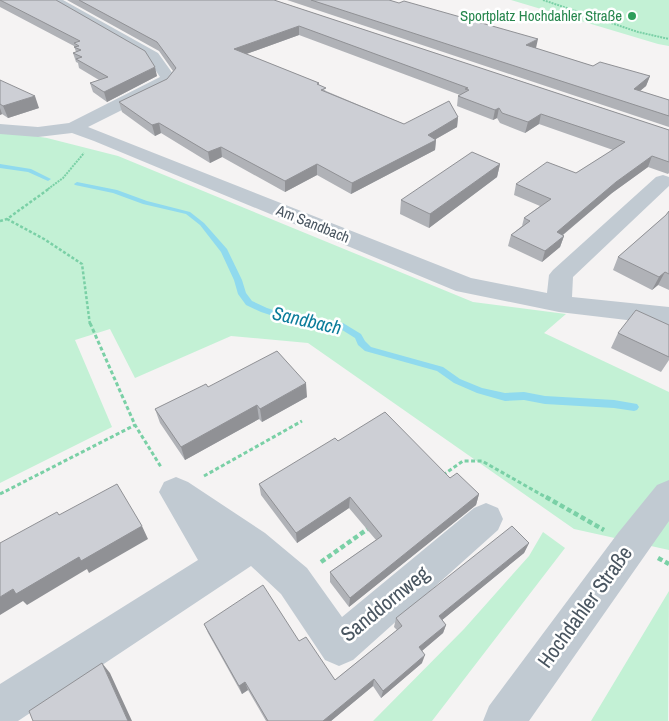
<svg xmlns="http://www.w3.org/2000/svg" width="669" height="721" viewBox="0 0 669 721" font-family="'Archivo Narrow',sans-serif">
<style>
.green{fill:#c3f1d5}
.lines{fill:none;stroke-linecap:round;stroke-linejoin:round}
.stream{fill:#90daee;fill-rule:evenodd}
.path-far3{stroke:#7ad0a6;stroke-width:2;stroke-dasharray:2 1;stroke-linecap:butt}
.path-far2{stroke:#7ad0a6;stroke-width:2.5;stroke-dasharray:3 2;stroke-linecap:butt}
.path-far1{stroke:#7ad0a6;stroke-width:3;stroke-dasharray:4 2.5;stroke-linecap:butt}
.path{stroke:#7ad0a6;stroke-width:4.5;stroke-dasharray:5 3;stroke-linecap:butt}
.minor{fill:#c1cad2;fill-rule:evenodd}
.wall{fill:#b0b2b7}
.shaded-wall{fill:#909195}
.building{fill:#cdcfd5;stroke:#909195}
.leisure-dot{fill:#2e9e5b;stroke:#fff;stroke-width:2}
.labels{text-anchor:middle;stroke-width:5;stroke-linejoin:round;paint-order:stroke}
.far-leisure-label{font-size:15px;fill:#27864d;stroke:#fff;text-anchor:end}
.far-street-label{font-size:15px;fill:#4a5661;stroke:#fff}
.water-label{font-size:19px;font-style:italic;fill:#0c7c9b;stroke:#fff}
.near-street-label{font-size:21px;fill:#4a5661;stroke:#fff}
</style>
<rect width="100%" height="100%" fill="#f5f3f3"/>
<path class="green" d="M 511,0 L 669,0 L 669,46 L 658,44 Z
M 0,124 L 15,133 L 47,138 L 118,156 L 473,302 L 566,314 L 544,333 L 669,392 L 669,550 L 574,529 L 308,343 L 231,336 L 135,378 L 110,329 L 75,340 L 112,427 L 0,483 Z
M 543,532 L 565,548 L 432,721 L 373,721 L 464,629 L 529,556 Z
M 669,591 L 668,721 L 591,721 Z"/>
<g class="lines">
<path class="stream" d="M 0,164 L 31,169 L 51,179 L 48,181 L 28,172 L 0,168 Z
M 77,182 L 117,190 L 147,201 L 190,212 L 204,223 L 227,249 L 242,280 L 246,293 L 252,301 L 267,308 L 316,324 L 343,323 L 361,334 L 365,341 L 371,347 L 443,367 L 460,379 L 482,388 L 505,393 L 524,392 L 545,396 L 614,400 L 637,404 L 639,407 L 637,410 L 634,411 L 614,408 L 545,404 L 524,400 L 505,401 L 477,393 L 454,383 L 437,371 L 365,351 L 358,345 L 355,338 L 339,328 L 316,330 L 261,312 L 246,305 L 238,294 L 234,280 L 221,252 L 200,225 L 186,214 L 143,204 L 113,193 L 75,185 L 74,184 Z"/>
<path class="path-far3" d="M 543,0 L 638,32 L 669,39
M 48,189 L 63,178 L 84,153"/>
<path class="path-far2" d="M 7,219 L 44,239 L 82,264 L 90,325
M 0,221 L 7,219 L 50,188"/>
<path class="path-far1" d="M 90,323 L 135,425 L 161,467
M 443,475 L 463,461 L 482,461 L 549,499
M 204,476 L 302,421
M 0,494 L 135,425"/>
<path class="path" d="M 546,497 L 604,530
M 658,558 L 669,564
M 321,562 L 369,528"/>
<path class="minor" d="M 48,0 L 63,0 L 158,53 L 176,78 L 168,87 L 88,127 L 471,278 L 547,293 L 549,275 L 553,270 L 656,177 L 663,175 L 669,177 L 669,186 L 573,277 L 572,297 L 669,307 L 669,325 L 559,312 L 456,291 L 94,141 L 72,133 L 38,137 L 0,134 L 0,124 L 38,127 L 69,123 L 160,77 L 148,59 Z
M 176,477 L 188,482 L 265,533 L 307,568 L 342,617 L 474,508 L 486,503 L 498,508 L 503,519 L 498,530 L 353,660 L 339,666 L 325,660 L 281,594 L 251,566 L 18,721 L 0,721 L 0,684 L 198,560 L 159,492 L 164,482 Z
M 669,480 L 669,521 L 529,721 L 483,721 L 489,706 L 618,533 L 657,485 Z"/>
</g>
<path class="wall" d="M 0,0 L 157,76 L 107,102 L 93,92 L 90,83 L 99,80 L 79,68 L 78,63 L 76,62 L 73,53 L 76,52 L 74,46 L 0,7 Z
M 67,0 L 274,0 L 669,130 L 669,173 L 668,174 L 648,167 L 612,193 L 563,235 L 564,236 L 560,247 L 542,262 L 508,246 L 511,235 L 522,226 L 524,218 L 540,206 L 514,195 L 516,184 L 576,173 L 613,150 L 539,124 L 525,133 L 500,123 L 497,118 L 493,120 L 457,106 L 458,96 L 460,95 L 299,35 L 246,54 L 319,83 L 319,85 L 326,91 L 404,124 L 458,117 L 457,127 L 436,139 L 435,150 L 351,194 L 317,175 L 285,192 L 222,157 L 210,163 L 161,133 L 155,136 L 122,112 L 119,102 L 167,79 L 173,71 L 159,51 Z
M 287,0 L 389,0 L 536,48 L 535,48 L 593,66 L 650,76 L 646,86 L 640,91 L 669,100 L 669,127 Z
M 0,80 L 39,108 L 8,118 L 2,114 L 0,115 Z
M 500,164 L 497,177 L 429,228 L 400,214 L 401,200 Z
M 669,211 L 669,290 L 658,285 L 652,290 L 613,270 L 618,257 L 666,215 Z
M 669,325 L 669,360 L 661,372 L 611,348 L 618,333 Z
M 208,387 L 307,397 L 262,422 L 259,419 L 185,460 L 160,423 L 155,409 Z
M 338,441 L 450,478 L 479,494 L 476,505 L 349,607 L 330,582 L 330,572 L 376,540 L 349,508 L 297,543 L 261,495 L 259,484 Z
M 529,543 L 524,553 L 442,620 L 446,625 L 443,633 L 422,651 L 422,663 L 381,698 L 373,686 L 331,721 L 266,721 L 248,690 L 242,694 L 208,633 L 204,624 L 299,641 L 335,680 L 397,630 L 394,627 L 396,618 Z"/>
<path class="shaded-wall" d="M 299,26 L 299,35 L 235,58 L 234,49 Z
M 538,39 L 536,48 L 524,54 L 526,45 Z
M 155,67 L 157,76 L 107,102 L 104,92 Z
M 650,76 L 646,86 L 630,99 L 634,89 Z
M 35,96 L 39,108 L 8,118 L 3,106 Z
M 0,108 L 2,114 L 0,115 Z
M 499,108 L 497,118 L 493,120 L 495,110 Z
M 541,114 L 539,124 L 525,133 L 528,122 Z
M 458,117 L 457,127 L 427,144 L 436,140 L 435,150 L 351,194 L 352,183 L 428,135 Z
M 159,123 L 161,133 L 155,136 L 152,125 Z
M 221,147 L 222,157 L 210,163 L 208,152 Z
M 652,156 L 648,167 L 612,193 L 553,243 L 557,232 L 616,182 Z
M 317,164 L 317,175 L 285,192 L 285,181 Z
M 500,164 L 497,177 L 429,228 L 430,214 Z
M 564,236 L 560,247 L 542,262 L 545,251 Z
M 665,272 L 658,285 L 652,290 L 659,277 Z
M 306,383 L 307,397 L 262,422 L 260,409 Z
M 257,405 L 259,419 L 185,460 L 181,447 Z
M 479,494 L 476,505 L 349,607 L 350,598 Z
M 350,497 L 349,508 L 297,543 L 296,533 Z
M 142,526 L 148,539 L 89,573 L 87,569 L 27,605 L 23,601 L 0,615 L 0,597 L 13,589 Z
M 529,543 L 524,553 L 436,625 L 439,616 Z
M 446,625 L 443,633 L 417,655 L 419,647 Z
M 425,655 L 422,663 L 381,698 L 383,691 Z
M 102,663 L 110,673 L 132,721 L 128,721 Z
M 374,679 L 373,686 L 331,721 L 323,721 Z
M 245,682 L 248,690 L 242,694 L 239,686 Z"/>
<path class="building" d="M 0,0 L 56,0 L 145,51 L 155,67 L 104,92 L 90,83 L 108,77 L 76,59 L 82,57 L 73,53 L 81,50 L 74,47 L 79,46 L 74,43 L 80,41 Z
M 79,0 L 274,0 L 669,130 L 669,162 L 652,156 L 616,182 L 557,232 L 564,236 L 545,251 L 511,235 L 530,221 L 524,218 L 551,199 L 516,184 L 547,162 L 576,173 L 625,142 L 541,114 L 528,122 L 502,113 L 499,108 L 495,110 L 458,96 L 469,90 L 465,89 L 468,88 L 299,26 L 234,49 L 319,83 L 317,84 L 326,88 L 321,90 L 404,124 L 449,101 L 458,117 L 428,135 L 436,140 L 352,183 L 317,164 L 285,181 L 221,147 L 208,152 L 159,123 L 152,125 L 119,102 L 167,79 L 176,68 L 157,42 Z
M 311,0 L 389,0 L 399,3 L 404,1 L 538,39 L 526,45 L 593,66 L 600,62 L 650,76 L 634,89 L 669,100 L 669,116 Z
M 0,80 L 35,96 L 3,106 L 0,104 Z
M 472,152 L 500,164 L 430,214 L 401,200 Z
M 669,211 L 669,274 L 665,272 L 659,277 L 618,257 L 666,215 Z
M 636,310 L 669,325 L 669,357 L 618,333 Z
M 277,351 L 306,383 L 260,409 L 257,405 L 181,447 L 155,409 L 206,384 L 208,387 Z
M 385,412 L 450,478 L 457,473 L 479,494 L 350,598 L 330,572 L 382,536 L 350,497 L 296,533 L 259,484 L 335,438 L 338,441 Z
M 117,484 L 142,526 L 81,561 L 79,557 L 16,594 L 13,589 L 0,597 L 0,543 L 57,512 L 59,515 Z
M 512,526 L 529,543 L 439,616 L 446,625 L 419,647 L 425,655 L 383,691 L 374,679 L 323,721 L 268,721 L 245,682 L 239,686 L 204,624 L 263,585 L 299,641 L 306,637 L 335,680 L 402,626 L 396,618 Z
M 102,663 L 128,721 L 33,721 L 29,711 Z"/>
<circle class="leisure-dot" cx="632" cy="16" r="5"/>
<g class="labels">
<g class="far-leisure-label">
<text x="622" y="21">Sportplatz Hochdahler Straße</text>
</g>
<g class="far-street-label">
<text transform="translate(313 224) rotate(22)" y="5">Am Sandbach</text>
</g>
<g class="water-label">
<text transform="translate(307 320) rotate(13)" y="7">Sandbach</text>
</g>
<g class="near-street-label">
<text transform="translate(385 604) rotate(-39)" y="7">Sanddornweg</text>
<text transform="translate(585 607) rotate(-54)" y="7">Hochdahler Straße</text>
</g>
</g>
</svg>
